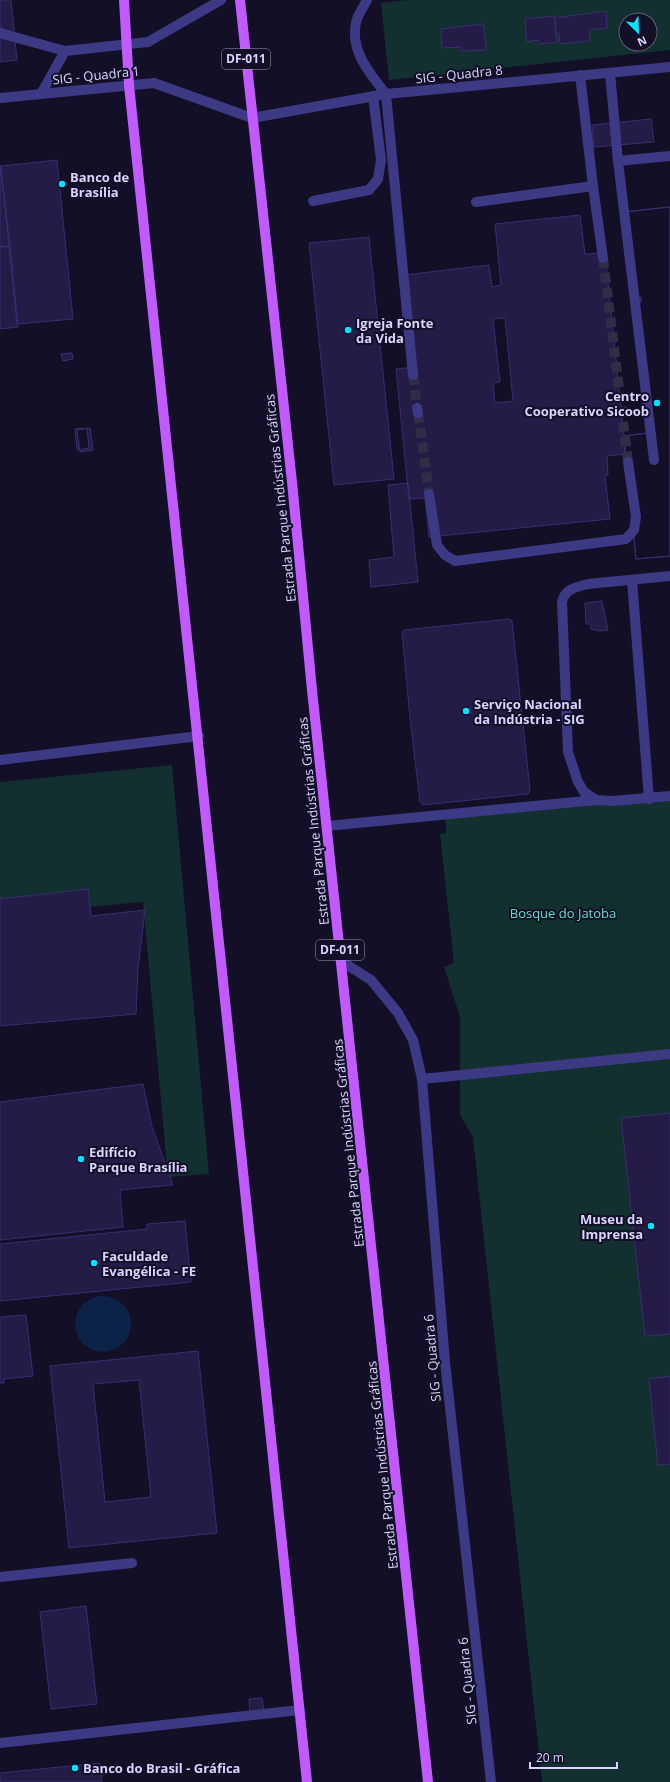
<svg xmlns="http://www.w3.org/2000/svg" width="670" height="1782" viewBox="0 0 670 1782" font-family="'Open Sans',sans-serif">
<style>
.green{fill:#12302f;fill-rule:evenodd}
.water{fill:#0c2248}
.building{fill:#241b47;stroke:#3b2d73;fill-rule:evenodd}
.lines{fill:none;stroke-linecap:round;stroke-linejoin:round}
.minor-tunnel{stroke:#312d47;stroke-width:10;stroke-dasharray:10 5;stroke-linecap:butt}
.minor{stroke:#3d3a85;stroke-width:10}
.major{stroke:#c25bff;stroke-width:10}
.poi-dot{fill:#00e5ff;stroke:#130f26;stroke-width:1.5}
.labels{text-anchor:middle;stroke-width:4;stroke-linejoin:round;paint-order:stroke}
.shield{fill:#130f26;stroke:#9e99be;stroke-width:1}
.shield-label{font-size:12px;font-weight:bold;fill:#d9d4ff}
.street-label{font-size:13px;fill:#d9d4ff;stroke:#130f26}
.poi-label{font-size:13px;font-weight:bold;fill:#d9d4ff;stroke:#130f26;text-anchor:start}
.park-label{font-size:13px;fill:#5fe0c0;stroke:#130f26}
</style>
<rect width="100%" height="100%" fill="#130f26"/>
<path class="green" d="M 408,0 L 670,0 L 670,50 L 389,80 L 381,3 ZM 626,20 L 650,20 L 650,44 L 626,44 Z
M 172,765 L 209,1174 L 168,1177 L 143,902 L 0,915 L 0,782 Z
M 670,792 L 670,1782 L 542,1782 L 473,1137 L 460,1115 L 460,1017 L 444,967 L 454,963 L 440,834 L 446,833 L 445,817 Z"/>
<path class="water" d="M75 1324a28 28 0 1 1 56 0a28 28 0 1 1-56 0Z"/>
<path class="building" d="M 0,0 L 11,0 L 17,60 L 0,62 Z
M 606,11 L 607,28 L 589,30 L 590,41 L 560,44 L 559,34 L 556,34 L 555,18 Z
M 554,16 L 557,42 L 539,44 L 539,40 L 527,42 L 525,19 Z
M 483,24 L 486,45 L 485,45 L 485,50 L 461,51 L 461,47 L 442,48 L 441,29 Z
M 651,119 L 654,142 L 594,147 L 592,125 Z
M 57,160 L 73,319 L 17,324 L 1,166 Z
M 0,165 L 10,246 L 0,247 Z
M 670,207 L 670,556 L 636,559 L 624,436 L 647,433 L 635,303 L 641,302 L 641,297 L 633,298 L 624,212 Z
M 670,207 L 670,556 L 636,559 L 624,436 L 647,433 L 635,303 L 641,302 L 641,297 L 633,298 L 624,212 Z
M 580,215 L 585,254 L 605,253 L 624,436 L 625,454 L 607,456 L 608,475 L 605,476 L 610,519 L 429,537 L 425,498 L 409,499 L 396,369 L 414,367 L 404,275 L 489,265 L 492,287 L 501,285 L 495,224 ZM 505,318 L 513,401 L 495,403 L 493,383 L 500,382 L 493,319 Z
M 369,237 L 394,479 L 334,485 L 309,243 Z
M 10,246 L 18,327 L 0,329 L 0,247 Z
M 72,353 L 73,359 L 63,361 L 61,354 Z
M 87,428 L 89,448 L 77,450 L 75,429 Z
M 90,428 L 93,450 L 80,452 L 77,430 Z
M 408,483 L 418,582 L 371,587 L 369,560 L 394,557 L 388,485 Z
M 602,601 L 608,630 L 600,631 L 591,629 L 591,624 L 586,624 L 585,603 Z
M 509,619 L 512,621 L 530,790 L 528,794 L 423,805 L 420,802 L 410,718 L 402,632 L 404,630 Z
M 88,889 L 91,916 L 145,910 L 138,969 L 136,1014 L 0,1026 L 0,899 Z
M 143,1084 L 152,1127 L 173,1185 L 120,1190 L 123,1227 L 0,1240 L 0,1102 Z
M 670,1113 L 670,1334 L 649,1336 L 645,1336 L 621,1118 Z
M 185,1221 L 191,1282 L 0,1301 L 0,1244 L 147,1229 L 147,1224 Z
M 26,1315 L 33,1376 L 4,1379 L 4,1383 L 0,1383 L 0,1317 Z
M 198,1351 L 217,1533 L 69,1548 L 50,1366 ZM 139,1380 L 151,1497 L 105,1502 L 93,1384 Z
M 670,1376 L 670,1464 L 658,1465 L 649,1379 Z
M 86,1606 L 97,1704 L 51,1709 L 40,1612 Z
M 262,1698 L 264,1711 L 250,1713 L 249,1699 Z
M 100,1763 L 102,1782 L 0,1782 L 0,1773 Z"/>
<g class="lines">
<path class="minor-tunnel" d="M 603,258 L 628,462
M 413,375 L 417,408
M 418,413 L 429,494"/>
<path class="minor" d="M 367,0 C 364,6 359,13 357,19 C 348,48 369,73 386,94 L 413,375
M 0,33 L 65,51
M 610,73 L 618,161 L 654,460
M 41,94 L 65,51 L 148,42 L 221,0
M 0,98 L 154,83 L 252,118 L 386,94 L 670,67
M 618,161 L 670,156
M 593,186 L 603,258
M 313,201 L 369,190 L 378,179 L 381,160 L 373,96
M 476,202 L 593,186 L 580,75
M 417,408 L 418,413
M 429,494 L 437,545 L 445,555 L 455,561 L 626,539 L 634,530 L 636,517 L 628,462
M 670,576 L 588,584 C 576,587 565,589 562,602 L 568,752 L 578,782 L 584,792 L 596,800 L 612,801 L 670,796
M 632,580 L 649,799
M 0,760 L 199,736
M 327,826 L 596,800
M 341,961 L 371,980 L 398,1013 L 413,1040 L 422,1079 L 445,1362 L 491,1782
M 422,1079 L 670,1054
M 0,1577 L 132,1563
M 0,1743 L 300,1710"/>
<path class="major" d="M 124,0 L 129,85 C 193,650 249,1216 307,1782
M 240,0 L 292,482 L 312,690 L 428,1782"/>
</g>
<g class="poi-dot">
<circle cx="62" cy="184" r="4"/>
<circle cx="348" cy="330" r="4"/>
<circle cx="657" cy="403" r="4"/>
<circle cx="466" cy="711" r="4"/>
<circle cx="81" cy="1159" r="4"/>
<circle cx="651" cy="1226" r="4"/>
<circle cx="94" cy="1263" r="4"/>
<circle cx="75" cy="1768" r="4"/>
</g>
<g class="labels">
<g class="shield">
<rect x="222" y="49" width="48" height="20" rx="3"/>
<rect x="316" y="940" width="48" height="20" rx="3"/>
</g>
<g class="shield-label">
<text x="246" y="63">DF-011</text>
<text x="340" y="954">DF-011</text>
</g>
<g class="street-label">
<text transform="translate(459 74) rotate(-6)" y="5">SIG - Quadra 8</text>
<text transform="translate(96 75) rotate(-6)" y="5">SIG - Quadra 1</text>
<text transform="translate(280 498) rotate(-96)" y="5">Estrada Parque Indústrias Gráficas</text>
<text transform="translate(313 821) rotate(-96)" y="5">Estrada Parque Indústrias Gráficas</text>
<text transform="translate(348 1143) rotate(-96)" y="5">Estrada Parque Indústrias Gráficas</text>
<text transform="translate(432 1358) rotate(-95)" y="5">SIG - Quadra 6</text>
<text transform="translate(382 1465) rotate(-96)" y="5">Estrada Parque Indústrias Gráficas</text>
<text transform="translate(467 1681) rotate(-96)" y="5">SIG - Quadra 6</text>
</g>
<g class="poi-label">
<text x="70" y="182">Banco de<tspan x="70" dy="15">Brasília</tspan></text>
<text x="356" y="328">Igreja Fonte<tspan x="356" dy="15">da Vida</tspan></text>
<text x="649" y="401" text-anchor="end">Centro<tspan x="649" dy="15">Cooperativo Sicoob</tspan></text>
<text x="474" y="709">Serviço Nacional<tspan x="474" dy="15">da Indústria - SIG</tspan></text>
<text x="89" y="1157">Edifício<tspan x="89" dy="15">Parque Brasília</tspan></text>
<text x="643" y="1224" text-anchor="end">Museu da<tspan x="643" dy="15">Imprensa</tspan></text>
<text x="102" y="1261">Faculdade<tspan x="102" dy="15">Evangélica - FE</tspan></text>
<text x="83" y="1773">Banco do Brasil - Gráfica</text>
</g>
<g class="park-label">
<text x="563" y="918">Bosque do Jatoba</text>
</g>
</g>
<g transform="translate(638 32) rotate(156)"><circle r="19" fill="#130f26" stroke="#625e7d"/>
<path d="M0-3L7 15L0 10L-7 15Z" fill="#00e5ff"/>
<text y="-6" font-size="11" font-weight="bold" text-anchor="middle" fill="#d9d4ff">N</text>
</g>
<path d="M530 1762v6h87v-6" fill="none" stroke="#d9d4ff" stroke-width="2"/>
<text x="536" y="1762" font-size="12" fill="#d9d4ff" stroke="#130f26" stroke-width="3" paint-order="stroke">20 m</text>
</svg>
